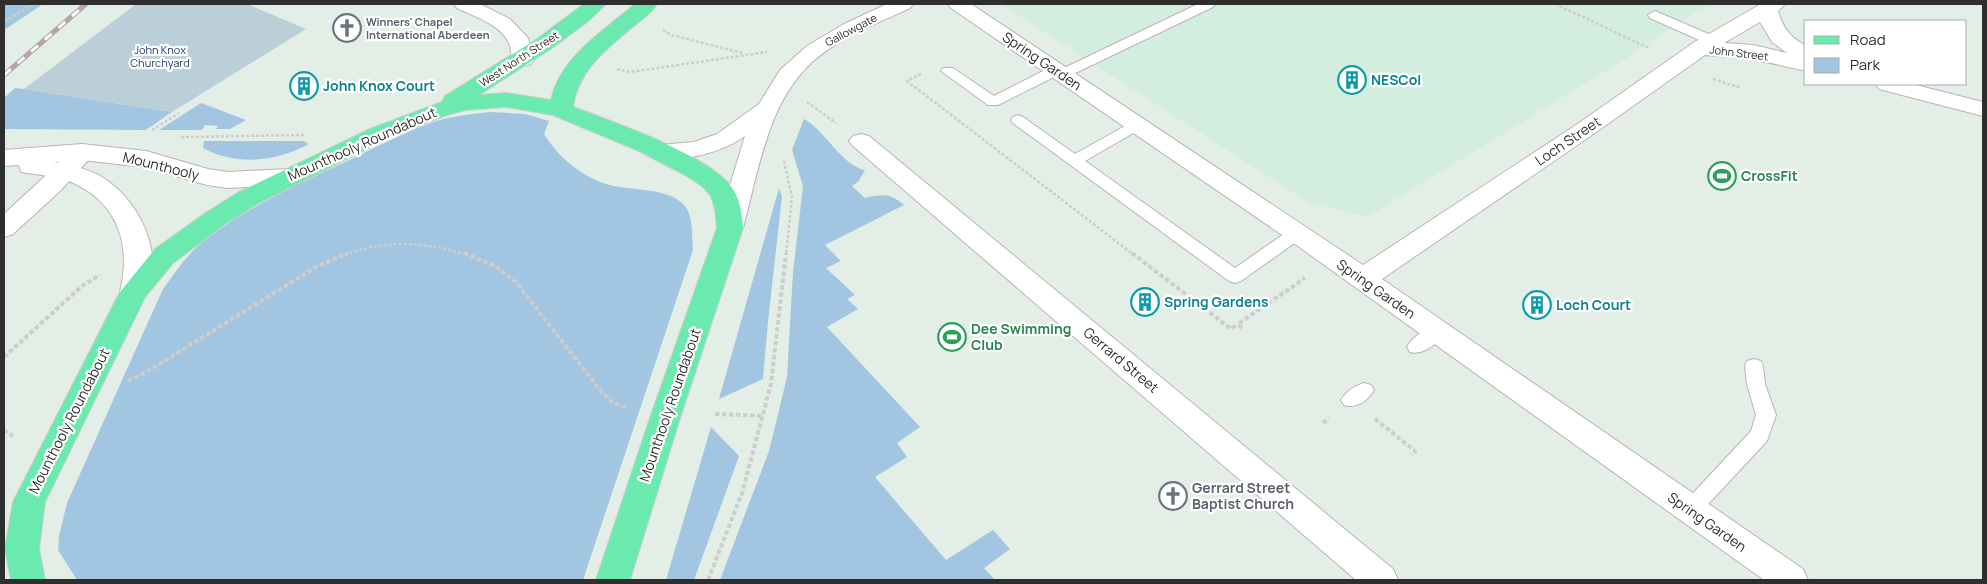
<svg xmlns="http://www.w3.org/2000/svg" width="1987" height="584" viewBox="0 0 1987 584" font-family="Manrope,sans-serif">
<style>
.education{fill:#d3eedf}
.green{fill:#a2c6e1}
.cemetery{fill:#bacfd7}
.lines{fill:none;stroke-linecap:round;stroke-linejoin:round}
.service-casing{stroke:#bdb2b6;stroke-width:2}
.minor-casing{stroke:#bdb2b6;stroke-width:2}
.tertiary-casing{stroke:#bdb2b6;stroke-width:2}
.secondary-casing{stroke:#bdb2b6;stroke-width:2}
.primary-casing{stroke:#cdcdcd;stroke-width:2}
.path-far1{stroke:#cdcdcd;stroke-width:2.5;stroke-dasharray:3 2;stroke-linecap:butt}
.path{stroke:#cdcdcd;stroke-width:4;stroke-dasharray:4.5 2.5;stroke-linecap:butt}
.service{fill:#fff;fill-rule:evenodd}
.minor{fill:#fff;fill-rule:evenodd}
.tertiary{fill:#fff;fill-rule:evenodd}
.secondary{fill:#fff;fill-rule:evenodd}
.primary{fill:#6beab0;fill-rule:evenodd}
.rail-casing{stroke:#b7a4ab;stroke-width:5}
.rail{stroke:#fff;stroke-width:3;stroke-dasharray:9;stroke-linecap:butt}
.labels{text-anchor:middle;stroke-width:4.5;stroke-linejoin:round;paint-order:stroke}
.far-worship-label{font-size:11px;font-weight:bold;fill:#5b616d;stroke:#fff;text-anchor:start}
.far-street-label{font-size:11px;fill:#2e2e2e;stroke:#fff}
.far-park-label{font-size:11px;fill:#204069;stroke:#fff}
.street-label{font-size:14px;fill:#2e2e2e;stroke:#fff}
.culture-label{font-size:14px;font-weight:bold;fill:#0d838f;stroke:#fff;text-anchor:start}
.leisure-label{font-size:14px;font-weight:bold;fill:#27864d;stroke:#fff;text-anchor:start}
.worship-label{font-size:14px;font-weight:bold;fill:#5b616d;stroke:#fff;text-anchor:start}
</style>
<rect width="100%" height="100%" fill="#e2eee6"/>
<path class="education" d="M 1001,4 L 1714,4 L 1699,10 L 1617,64 L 1367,217 L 1309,203 Z"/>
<path class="green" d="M 4,4 L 43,4 L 4,30 Z
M 15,88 L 24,89 L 172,112 L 146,130 L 4,129 L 4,98 Z
M 201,103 L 246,120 L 230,129 L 216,129 L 218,126 L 205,125 L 202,130 L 159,130 Z
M 491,112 L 525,114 L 549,121 L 544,134 C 558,157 582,177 609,185 C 632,191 674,187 687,209 C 693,220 692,238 693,250 L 583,580 L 77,580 L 58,550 L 59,536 L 67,503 L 162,291 C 175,272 187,254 206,239 C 248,207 297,184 345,162 C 373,149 402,133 431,123 C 450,116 471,114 491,112 Z
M 804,119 C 825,130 842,166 865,170 L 858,182 L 852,186 L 865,198 C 883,194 890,193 904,205 L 825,245 L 841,261 L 826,268 L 855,295 L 847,299 L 858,309 L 827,327 L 920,427 L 897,443 L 907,457 L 875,477 L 946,560 L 993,530 L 1010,549 L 984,568 L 995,580 L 720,580 L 769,451 L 787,377 L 793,272 L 803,186 L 792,150 Z
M 204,141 L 304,141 L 309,144 C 276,162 236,166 203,148 Z
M 779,188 L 782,196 L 768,321 L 763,379 L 719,399 Z
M 711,427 L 739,456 L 694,580 L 666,580 Z"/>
<path class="cemetery" d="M 136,4 L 247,4 L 306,29 L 172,112 L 24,89 Z"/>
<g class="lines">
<defs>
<path id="service" d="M 1198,4 L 1215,4 L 1213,7 L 1067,77 L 1062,78 L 1056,76 L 998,105 L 988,105 L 941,71 L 943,68 L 953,68 L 994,96 L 1051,67 L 1056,66 L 1062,69 Z
M 1655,11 L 1718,38 L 1720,41 L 1718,44 L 1708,44 L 1650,18 L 1648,15 Z
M 1018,115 L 1023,117 L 1075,154 L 1132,122 L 1142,122 L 1144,125 L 1142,128 L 1085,161 L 1235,268 L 1291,229 L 1297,227 L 1303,229 L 1305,233 L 1303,237 L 1241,281 L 1235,283 L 1229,281 L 1013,123 L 1011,120 L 1013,117 Z
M 1436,325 L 1442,327 L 1445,332 C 1439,343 1422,356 1410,352 L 1407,347 C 1412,337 1426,328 1436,325 Z
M 1754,359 L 1761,361 L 1763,366 L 1765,384 L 1776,415 L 1767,441 L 1697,516 L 1690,519 L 1683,516 L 1680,510 L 1683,504 L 1751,431 L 1756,415 L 1747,384 L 1745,366 L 1747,361 Z
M 1364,383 L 1371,385 L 1374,390 C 1368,401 1356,409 1344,405 L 1341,400 C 1346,391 1355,386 1364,383 Z"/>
<path id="minor" d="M 454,4 L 480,4 L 510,19 L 528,38 L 534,59 L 531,64 L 523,66 L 515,64 C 510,57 512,48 508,41 C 499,24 473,16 457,8 Z
M 948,4 L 971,4 L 1363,265 L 1576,125 L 1693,43 L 1761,4 L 1785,4 L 1778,11 C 1783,28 1790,37 1806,46 L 1806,71 L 1753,59 L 1705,55 L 1592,135 L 1382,279 L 1803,569 L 1808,580 L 1764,580 L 1288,239 L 951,8 ZM 1760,22 L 1772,42 L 1787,53 L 1753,45 L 1724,43 Z
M 1876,84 L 1912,84 L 1983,102 L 1983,116 L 1879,89 Z
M 861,134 L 869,136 L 1393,569 L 1398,580 L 1356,580 L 853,146 L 849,141 L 853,136 Z
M 82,144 L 91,147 L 94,152 L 91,157 L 60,191 L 13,234 L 4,237 L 4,214 L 42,179 L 73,147 Z"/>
<path id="tertiary" d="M 887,4 L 913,4 L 910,8 C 876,24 838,38 810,64 C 767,105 758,173 743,228 L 739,234 L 730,237 L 721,234 L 717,228 L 745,136 C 720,154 677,164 647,156 L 644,151 L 647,146 L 694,142 L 717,134 L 759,104 L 780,70 L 807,46 L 844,24 Z"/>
<path id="secondary" d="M 82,144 L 146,151 L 208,169 L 228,172 L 289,169 L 298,171 L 301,177 L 298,183 L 289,185 L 228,188 L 207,185 L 144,167 L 82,160 L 54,162 C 71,165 90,169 105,179 C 141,203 167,258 144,299 L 134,302 L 124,299 L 120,292 C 132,243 117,199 66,180 C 52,175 36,175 21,172 L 19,165 L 4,166 L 4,150 Z"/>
<path id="primary" d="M 584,4 L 606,4 L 587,22 L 552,48 L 479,95 L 506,93 L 551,100 C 560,57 604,31 635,4 L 657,4 C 652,12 643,19 635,25 C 608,48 578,69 573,107 C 613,122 703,153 730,185 C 740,197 742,213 743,228 L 680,418 L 630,580 L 596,580 L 650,418 L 717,228 L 715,209 L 711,196 L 702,186 L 685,175 L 639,151 L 553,115 L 506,107 L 465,110 L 447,115 L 386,139 L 257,204 L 225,224 L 173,263 L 145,297 L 45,502 L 39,549 L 45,580 L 11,580 L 5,549 L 13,502 L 120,292 L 155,249 L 207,212 L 239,192 L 370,129 L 442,102 L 445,96 L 537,39 Z"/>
</defs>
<use href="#service" class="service-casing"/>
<use href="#minor" class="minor-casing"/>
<use href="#tertiary" class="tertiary-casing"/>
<use href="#secondary" class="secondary-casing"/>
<use href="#primary" class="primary-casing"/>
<path class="path-far1" d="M 1555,4 L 1649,48
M 4,21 L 34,4
M 663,30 L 671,35 L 743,53
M 617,69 L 630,72 L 767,52
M 921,74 L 907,81 L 1134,255
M 1713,79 L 1741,88
M 807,102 L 836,123
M 152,130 L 179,113
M 181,137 L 304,135
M 784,161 L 792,197 L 786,255
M 345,255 C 385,239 427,242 468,255"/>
<path class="path" d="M 464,253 L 495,266 L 516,282 L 600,390 L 611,401 L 628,409
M 1132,253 L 1231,329 L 1238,324
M 1242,328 L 1238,324 L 1305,278
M 4,357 L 82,286 L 100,275
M 128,381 L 153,368 L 316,267 L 348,253
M 715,414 L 764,416
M 1375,419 L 1415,451 L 1411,455
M 1323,423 L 1329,418
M 4,430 L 13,436
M 708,580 L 742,493 L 771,384 L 786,253"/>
<use href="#service" class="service"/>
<use href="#minor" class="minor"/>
<use href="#tertiary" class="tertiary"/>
<use href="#secondary" class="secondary"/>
<use href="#primary" class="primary"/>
<defs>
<path id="rail" d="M 4,75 L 86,4"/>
</defs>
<use href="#rail" class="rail-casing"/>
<use href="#rail" class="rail"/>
</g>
<defs>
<symbol id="church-ring" viewBox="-11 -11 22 22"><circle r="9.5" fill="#fff" stroke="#6b7280" stroke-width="1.5"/><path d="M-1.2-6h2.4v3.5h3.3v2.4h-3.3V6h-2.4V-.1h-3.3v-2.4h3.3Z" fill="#6b7280"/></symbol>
<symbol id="building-ring" viewBox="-11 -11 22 22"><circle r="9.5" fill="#fff" stroke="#0f9aa8" stroke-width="1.5"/><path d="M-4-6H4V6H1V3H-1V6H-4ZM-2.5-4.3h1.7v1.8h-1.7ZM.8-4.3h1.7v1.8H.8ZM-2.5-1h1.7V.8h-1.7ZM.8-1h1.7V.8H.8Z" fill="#0f9aa8"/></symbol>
<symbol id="stadium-ring" viewBox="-11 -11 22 22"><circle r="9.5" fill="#fff" stroke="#2e9e5b" stroke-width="1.5"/><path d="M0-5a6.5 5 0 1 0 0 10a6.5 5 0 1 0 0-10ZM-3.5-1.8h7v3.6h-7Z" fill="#2e9e5b"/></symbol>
</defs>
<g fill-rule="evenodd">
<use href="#church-ring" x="331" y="12" width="32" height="32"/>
<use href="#building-ring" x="1336" y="64" width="32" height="32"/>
<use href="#building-ring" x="288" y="70" width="32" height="32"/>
<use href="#stadium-ring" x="1706" y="160" width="32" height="32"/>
<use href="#building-ring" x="1129" y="286" width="32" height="32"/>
<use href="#building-ring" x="1521" y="289" width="32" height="32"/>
<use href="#stadium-ring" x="936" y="321" width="32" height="32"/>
<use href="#church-ring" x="1157" y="480" width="32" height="32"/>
</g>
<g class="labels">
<g class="far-worship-label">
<text x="366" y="26">Winners' Chapel<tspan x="366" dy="13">International Aberdeen</tspan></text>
</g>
<g class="far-street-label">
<text transform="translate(851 30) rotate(-28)" y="4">Gallowgate</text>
<text transform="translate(1739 53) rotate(7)" y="4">John Street</text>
<text transform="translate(519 59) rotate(-33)" y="4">West North Street</text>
</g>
<g class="far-park-label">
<text x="160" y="54">John Knox<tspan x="160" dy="13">Churchyard</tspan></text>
</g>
<g class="street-label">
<text transform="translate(1042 61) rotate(34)" y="5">Spring Garden</text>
<text transform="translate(1568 141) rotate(-34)" y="5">Loch Street</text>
<text transform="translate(362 144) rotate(-24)" y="5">Mounthooly Roundabout</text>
<text transform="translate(161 166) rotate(14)" y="5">Mounthooly</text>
<text transform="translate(1376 289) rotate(35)" y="5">Spring Garden</text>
<text transform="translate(1121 360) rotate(40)" y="5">Gerrard Street</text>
<text transform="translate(670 405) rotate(-71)" y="5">Mounthooly Roundabout</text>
<text transform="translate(69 421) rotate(-63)" y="5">Mounthooly Roundabout</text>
<text transform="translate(1707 522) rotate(35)" y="5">Spring Garden</text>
</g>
<g class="culture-label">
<text x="1371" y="85">NESCol</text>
<text x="323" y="91">John Knox Court</text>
<text x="1164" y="307">Spring Gardens</text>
<text x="1556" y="310">Loch Court</text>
</g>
<g class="leisure-label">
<text x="1741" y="181">CrossFit</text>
<text x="971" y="334">Dee Swimming<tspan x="971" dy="16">Club</tspan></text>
</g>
<g class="worship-label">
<text x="1192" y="493">Gerrard Street<tspan x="1192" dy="16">Baptist Church</tspan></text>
</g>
</g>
<rect width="1987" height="584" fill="none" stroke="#2e2e2e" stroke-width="10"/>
<rect x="1804" y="20" width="162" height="65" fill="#ffffff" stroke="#ababab"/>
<rect x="1814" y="36" width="25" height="8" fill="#6beab0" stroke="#ababab"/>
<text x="1850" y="45" font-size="15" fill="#2e2e2e">Road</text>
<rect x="1814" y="58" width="25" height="15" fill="#a2c6e1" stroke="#ababab"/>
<text x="1850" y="70" font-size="15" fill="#2e2e2e">Park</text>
</svg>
